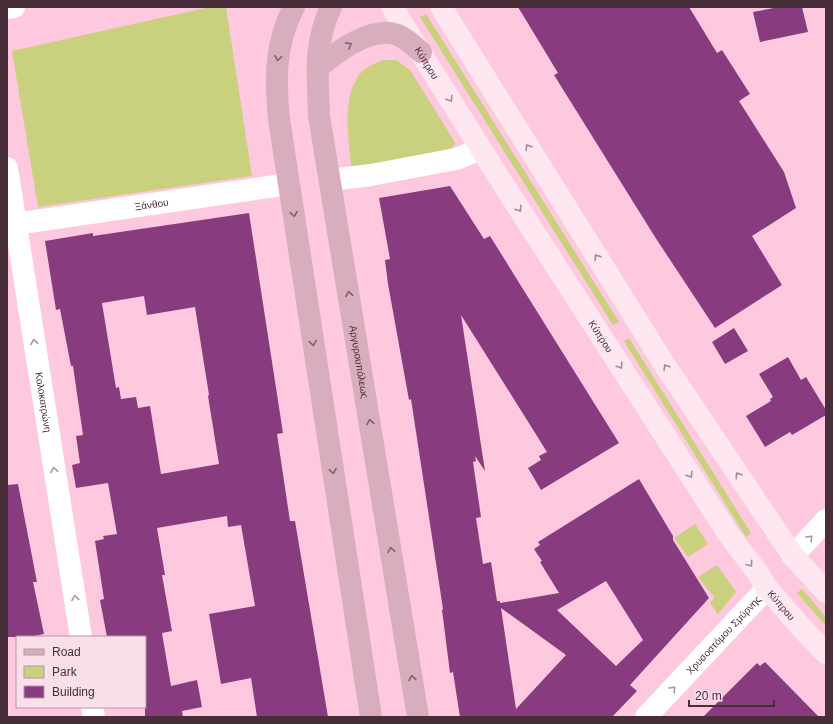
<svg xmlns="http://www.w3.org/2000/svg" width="833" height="724" viewBox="0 0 833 724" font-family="Arial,sans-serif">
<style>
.green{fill:#c9d07e}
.building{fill:#883b7e;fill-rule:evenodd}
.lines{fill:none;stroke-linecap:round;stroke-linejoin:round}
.street{stroke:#fff;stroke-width:22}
.secondary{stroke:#fee7f0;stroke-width:22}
.primary{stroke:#d8adbe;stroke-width:22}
.oneway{stroke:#82616e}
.oneway2{stroke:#a38a94}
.oneway3{stroke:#a4969c}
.labels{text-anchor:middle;stroke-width:4;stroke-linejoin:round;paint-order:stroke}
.street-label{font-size:10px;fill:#482e39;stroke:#fadfe9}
</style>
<rect width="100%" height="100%" fill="#fec9de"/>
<path class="green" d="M 210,7 L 226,7 L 252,176 L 38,207 L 12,51 Z
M 426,14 L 619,322 L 613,325 L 420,17 Z
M 384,60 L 396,60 L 410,70 L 456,144 L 448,150 L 352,171 C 349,142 339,90 365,69 C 371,65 377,62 384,60 Z
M 629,338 L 751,533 L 746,537 L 624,341 Z
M 695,524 L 708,544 L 688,557 L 674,538 Z
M 717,565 L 736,592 L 718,614 L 710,603 L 714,597 L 698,577 Z
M 802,589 L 826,617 L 826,626 L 797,593 Z"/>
<path class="building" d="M 518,7 L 689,7 L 717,53 L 722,50 L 750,94 L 739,101 L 784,172 L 796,208 L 752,236 L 782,285 L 715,328 L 655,237 L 554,75 L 558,73 Z
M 779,7 L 802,7 L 808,32 L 760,42 L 753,12 Z
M 450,186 L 484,239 L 490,236 L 619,443 L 541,490 L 528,468 L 541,460 L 539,456 L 547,452 L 461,315 L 485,471 L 475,456 L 476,461 L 473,462 L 481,517 L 476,518 L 483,564 L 491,562 L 497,601 L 500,601 L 500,603 L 559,593 L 540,562 L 542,561 L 534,549 L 540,545 L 538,542 L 639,479 L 673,536 L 673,540 L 709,598 L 630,685 L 637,691 L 612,717 L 460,717 L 453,672 L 450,673 L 442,610 L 443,609 L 411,399 L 409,400 L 388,284 L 385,260 L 390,259 L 379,198 ZM 606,581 L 643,640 L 616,666 L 557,610 ZM 501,608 L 566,655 L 516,709 Z
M 249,213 L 283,433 L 277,434 L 290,521 L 295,521 L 328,717 L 257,717 L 251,678 L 221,684 L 209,614 L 255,606 L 241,525 L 228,527 L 227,516 L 157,528 L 165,575 L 162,575 L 172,631 L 162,633 L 171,686 L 197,680 L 202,707 L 182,711 L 183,717 L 145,717 L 145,637 L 107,637 L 100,600 L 104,599 L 95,541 L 104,539 L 103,536 L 117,534 L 108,483 L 76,488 L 72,465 L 80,463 L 76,436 L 83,435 L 73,366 L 71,366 L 60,309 L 56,310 L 45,241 L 93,233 L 93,236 ZM 144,296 L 147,315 L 195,307 L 209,395 L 208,396 L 219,464 L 161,474 L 150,406 L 138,408 L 136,397 L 121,399 L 119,387 L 116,388 L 102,303 Z
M 734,328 L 748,351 L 725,364 L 712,342 Z
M 788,357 L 801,380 L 806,377 L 826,410 L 826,415 L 792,435 L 790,432 L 765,447 L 746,416 L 771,401 L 770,399 L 773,397 L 759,374 Z
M 18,484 L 37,582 L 33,582 L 44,634 L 29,637 L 7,637 L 7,485 Z
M 765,662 L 819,717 L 703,717 L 757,663 L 760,666 Z"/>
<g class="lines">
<g class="street">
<path d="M 7,8 L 14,7"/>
<path id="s1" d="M 7,168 L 81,637"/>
<path d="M 330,180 L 371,175 L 456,159 L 481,149"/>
<path id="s2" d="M 15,224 L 289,184"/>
<path d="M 793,556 L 826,520"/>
<path d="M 92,707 L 94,717"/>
<path id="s3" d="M 646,717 L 767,588"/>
</g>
<g class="secondary">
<path id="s4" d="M 392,7 L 498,176 L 727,532 L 757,572 L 767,588 L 798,624 L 826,653"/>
<path d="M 441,7 L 666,367 L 793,556 L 826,592"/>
</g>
<g class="primary">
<path d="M 294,7 C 275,43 275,79 279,119 L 371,717"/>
<path id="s5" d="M 331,7 C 313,46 318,75 319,116 L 418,717"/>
<path d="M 318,68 C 336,52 372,25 398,35 C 407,39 414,46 421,52"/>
</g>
</g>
<defs><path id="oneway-chevron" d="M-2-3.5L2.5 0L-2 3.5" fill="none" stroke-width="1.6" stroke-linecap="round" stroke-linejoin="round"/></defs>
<g class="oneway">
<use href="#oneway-chevron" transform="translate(349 45) rotate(-29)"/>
<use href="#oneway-chevron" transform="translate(278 58) rotate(98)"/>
<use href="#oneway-chevron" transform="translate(294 214) rotate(81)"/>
<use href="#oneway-chevron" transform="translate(349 294) rotate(-99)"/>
<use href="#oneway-chevron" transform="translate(313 343) rotate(81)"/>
<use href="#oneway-chevron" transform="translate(370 422) rotate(-99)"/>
<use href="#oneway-chevron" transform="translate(333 471) rotate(81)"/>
<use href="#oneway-chevron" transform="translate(391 550) rotate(-99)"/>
<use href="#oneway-chevron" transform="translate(412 678) rotate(-99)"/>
</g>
<g class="oneway2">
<use href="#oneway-chevron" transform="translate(450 99) rotate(58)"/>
<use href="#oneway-chevron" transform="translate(528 147) rotate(-122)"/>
<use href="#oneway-chevron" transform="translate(519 209) rotate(57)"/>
<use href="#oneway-chevron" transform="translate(597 257) rotate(-122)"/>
<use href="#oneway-chevron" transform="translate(620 366) rotate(57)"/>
<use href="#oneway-chevron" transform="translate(666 367) rotate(-122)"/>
<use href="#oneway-chevron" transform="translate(690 475) rotate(57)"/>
<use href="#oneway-chevron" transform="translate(738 475) rotate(-124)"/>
<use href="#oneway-chevron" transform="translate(750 564) rotate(53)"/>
</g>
<g class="oneway3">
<use href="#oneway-chevron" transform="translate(34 342) rotate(-99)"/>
<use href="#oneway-chevron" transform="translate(54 470) rotate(-99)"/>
<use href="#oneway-chevron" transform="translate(810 538) rotate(-47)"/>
<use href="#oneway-chevron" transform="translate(75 598) rotate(-99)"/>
<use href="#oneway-chevron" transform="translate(673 689) rotate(-47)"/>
</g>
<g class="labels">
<g class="street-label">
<text dy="4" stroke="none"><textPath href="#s4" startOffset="66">Κύπρου</textPath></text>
<text dy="4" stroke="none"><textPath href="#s2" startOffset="138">Ξάνθου</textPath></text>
<text dy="4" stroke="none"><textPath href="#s4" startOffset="390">Κύπρου</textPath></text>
<text dy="4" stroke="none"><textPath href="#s5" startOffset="360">Αργυρουπόλεως</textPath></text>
<text dy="4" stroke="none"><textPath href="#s1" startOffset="237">Κολοκοτρώνη</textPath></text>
<text dy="4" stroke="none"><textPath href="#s4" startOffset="714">Κύπρου</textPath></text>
<text dy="4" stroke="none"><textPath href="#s3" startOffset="113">Χρυσοστόμου Σμύρνης</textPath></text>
</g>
</g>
<rect width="833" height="724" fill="none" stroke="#482e39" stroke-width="16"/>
<rect x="16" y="636" width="130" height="72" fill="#fadfe9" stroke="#b398a3"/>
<rect x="24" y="649" width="20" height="6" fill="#d8adbe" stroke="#b398a3"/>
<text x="52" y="656" font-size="12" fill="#482e39">Road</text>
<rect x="24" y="666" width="20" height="12" fill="#c9d07e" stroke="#b398a3"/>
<text x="52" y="676" font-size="12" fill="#482e39">Park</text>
<rect x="24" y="686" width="20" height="12" fill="#883b7e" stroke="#b398a3"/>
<text x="52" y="696" font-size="12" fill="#482e39">Building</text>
<path d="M689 700v6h85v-6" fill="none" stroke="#482e39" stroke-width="2"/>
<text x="695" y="700" font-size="12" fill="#482e39" stroke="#fadfe9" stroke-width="3" paint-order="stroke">20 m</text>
</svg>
